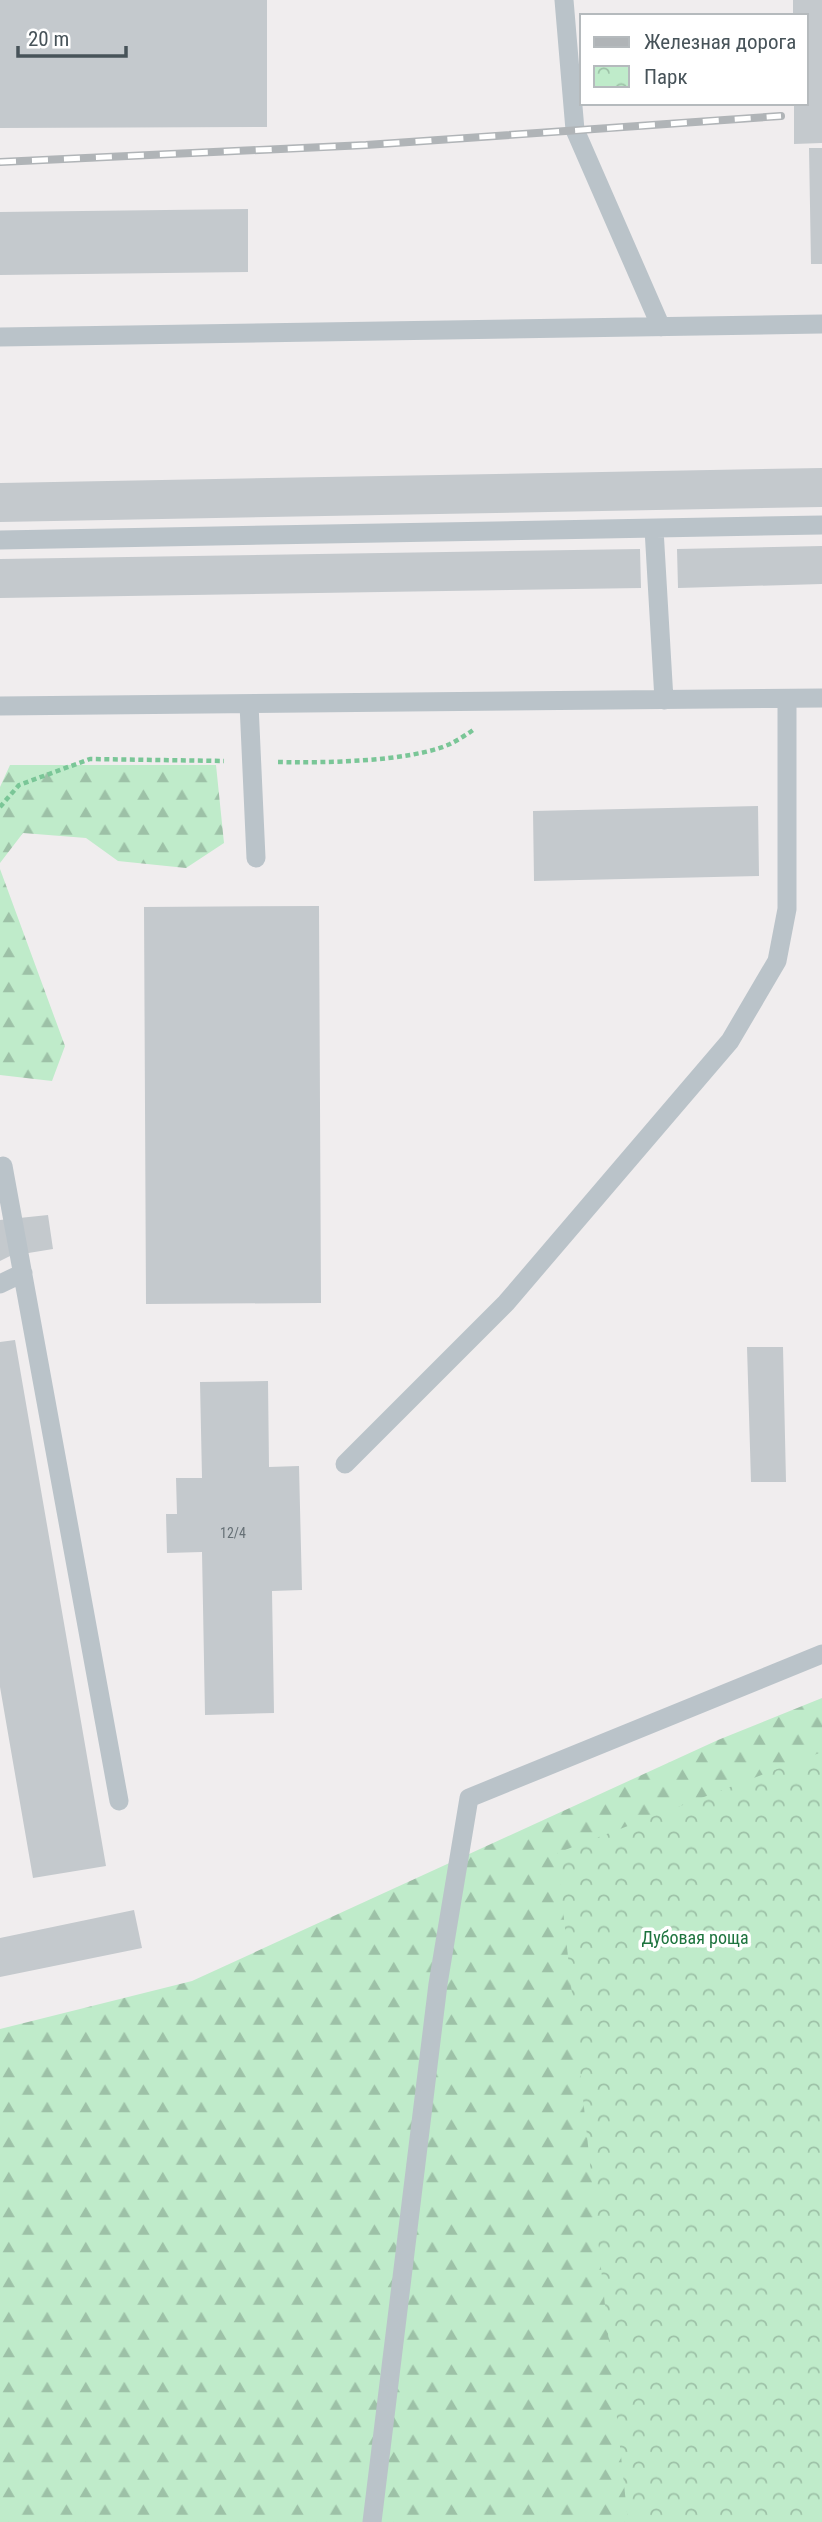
<svg xmlns="http://www.w3.org/2000/svg" width="822" height="2522" viewBox="0 0 822 2522" font-family="'Roboto Condensed',sans-serif">
<style>
.forest{fill:url(#forest-firs)}
.park{fill:url(#park-crowns)}
.building{fill:#c4c9cd}
.lines{fill:none;stroke-linecap:round;stroke-linejoin:round}
.path{stroke:#7ac697;stroke-width:4.5;stroke-dasharray:5 3.5;stroke-linecap:butt}
.lane{stroke:#bac3c9;stroke-width:19}
.rail-casing{stroke:#b0b4b7;stroke-width:8}
.rail{stroke:#fff;stroke-width:5;stroke-dasharray:16;stroke-linecap:butt}
.labels{text-anchor:middle;stroke-width:7;stroke-linejoin:round;paint-order:stroke}
.number-label{font-size:14px;fill:#667076}
.park-label{font-size:18px;fill:#1e743f;stroke:#fff}
</style>
<defs>
<pattern id="forest-firs" width="22" height="20" patternUnits="userSpaceOnUse" patternTransform="scale(1.75)"><rect width="22" height="20" fill="#bfebca"/><path d="M5 1l3.5 6h-7zM16 11l3.5 6h-7z" fill="#9dc1a7"/></pattern>
<pattern id="park-crowns" width="20" height="18" patternUnits="userSpaceOnUse" patternTransform="scale(1.75)"><rect width="20" height="18" fill="#bfebca"/><path d="M2 6a3 3 0 1 1 6 0M12 15a3 3 0 1 1 6 0" fill="none" stroke="#9dc1a7"/></pattern>
</defs>
<rect width="100%" height="100%" fill="#f0edee"/>
<path class="forest" d="M 10,765 L 216,765 L 224,843 L 186,868 L 118,861 L 86,838 L 23,833 L 0,863 L 0,787 Z
M 0,869 L 65,1046 L 52,1081 L 0,1075 Z
M 822,1698 L 822,2522 L 0,2522 L 0,2029 L 192,1981 L 718,1740 Z"/>
<path class="park" d="M 822,1752 L 822,2522 L 628,2522 L 557,1853 Z"/>
<path class="building" d="M 0,0 L 267,0 L 267,127 L 0,128 Z
M 793,0 L 822,0 L 822,143 L 794,144 L 794,103 L 806,103 L 806,16 L 793,16 Z
M 809,148 L 822,148 L 822,264 L 811,264 Z
M 248,209 L 248,272 L 0,275 L 0,212 Z
M 822,468 L 822,507 L 0,522 L 0,483 Z
M 822,546 L 822,584 L 678,588 L 677,549 Z
M 640,549 L 641,588 L 0,598 L 0,559 Z
M 758,806 L 759,876 L 534,881 L 533,811 Z
M 319,906 L 321,1303 L 146,1304 L 144,907 Z
M 48,1215 L 53,1249 L 10,1256 L 0,1261 L 0,1220 Z
M 15,1340 L 106,1866 L 33,1878 L 0,1687 L 0,1342 Z
M 747,1347 L 783,1347 L 786,1482 L 751,1482 Z
M 268,1381 L 269,1467 L 299,1466 L 302,1590 L 272,1591 L 274,1713 L 205,1715 L 202,1552 L 167,1553 L 166,1514 L 177,1514 L 176,1478 L 202,1478 L 200,1382 Z
M 134,1910 L 142,1948 L 0,1977 L 0,1938 Z"/>
<g class="lines">
<path class="path" d="M 278,762 C 323,763 410,762 450,744 C 458,740 466,735 473,730
M 0,807 L 19,785 L 90,759 L 224,761"/>
<path class="lane" d="M 564,0 L 575,130 L 661,327
M 0,337 L 822,324
M 654,529 L 664,700
M 0,540 L 822,525
M 249,704 L 256,858
M 0,706 L 822,698
M 3,1166 L 119,1801
M 0,1284 L 23,1273
M 345,1464 L 506,1303 L 730,1041 L 777,961 L 787,909 L 787,699
M 372,2522 L 438,1984 L 469,1798 L 822,1654"/>
<defs>
<path id="rail" d="M 0,162 L 366,145 L 781,116"/>
</defs>
<use href="#rail" class="rail-casing"/>
<use href="#rail" class="rail"/>
</g>
<g class="labels">
<g class="number-label">
<text x="233" y="1538">12/4</text>
</g>
<g class="park-label">
<text x="695" y="1944">Дубовая роща</text>
</g>
</g>
<rect x="580" y="14" width="228" height="91" fill="#ffffff" stroke="#b5babd" stroke-width="2"/>
<rect x="594" y="37" width="35" height="10" fill="#b0b4b7" stroke="#b5babd" stroke-width="2"/>
<text x="644" y="49" font-size="21" fill="#475359">Железная дорога</text>
<rect x="594" y="66" width="35" height="21" fill="url(#park-crowns)" stroke="#b5babd" stroke-width="2"/>
<text x="644" y="84" font-size="21" fill="#475359">Парк</text>
<path d="M18 46v10h108v-10" fill="none" stroke="#475359" stroke-width="3.5"/>
<text x="28" y="46" font-size="21" fill="#475359" stroke="#ffffff" stroke-width="5" paint-order="stroke">20 m</text>
</svg>
